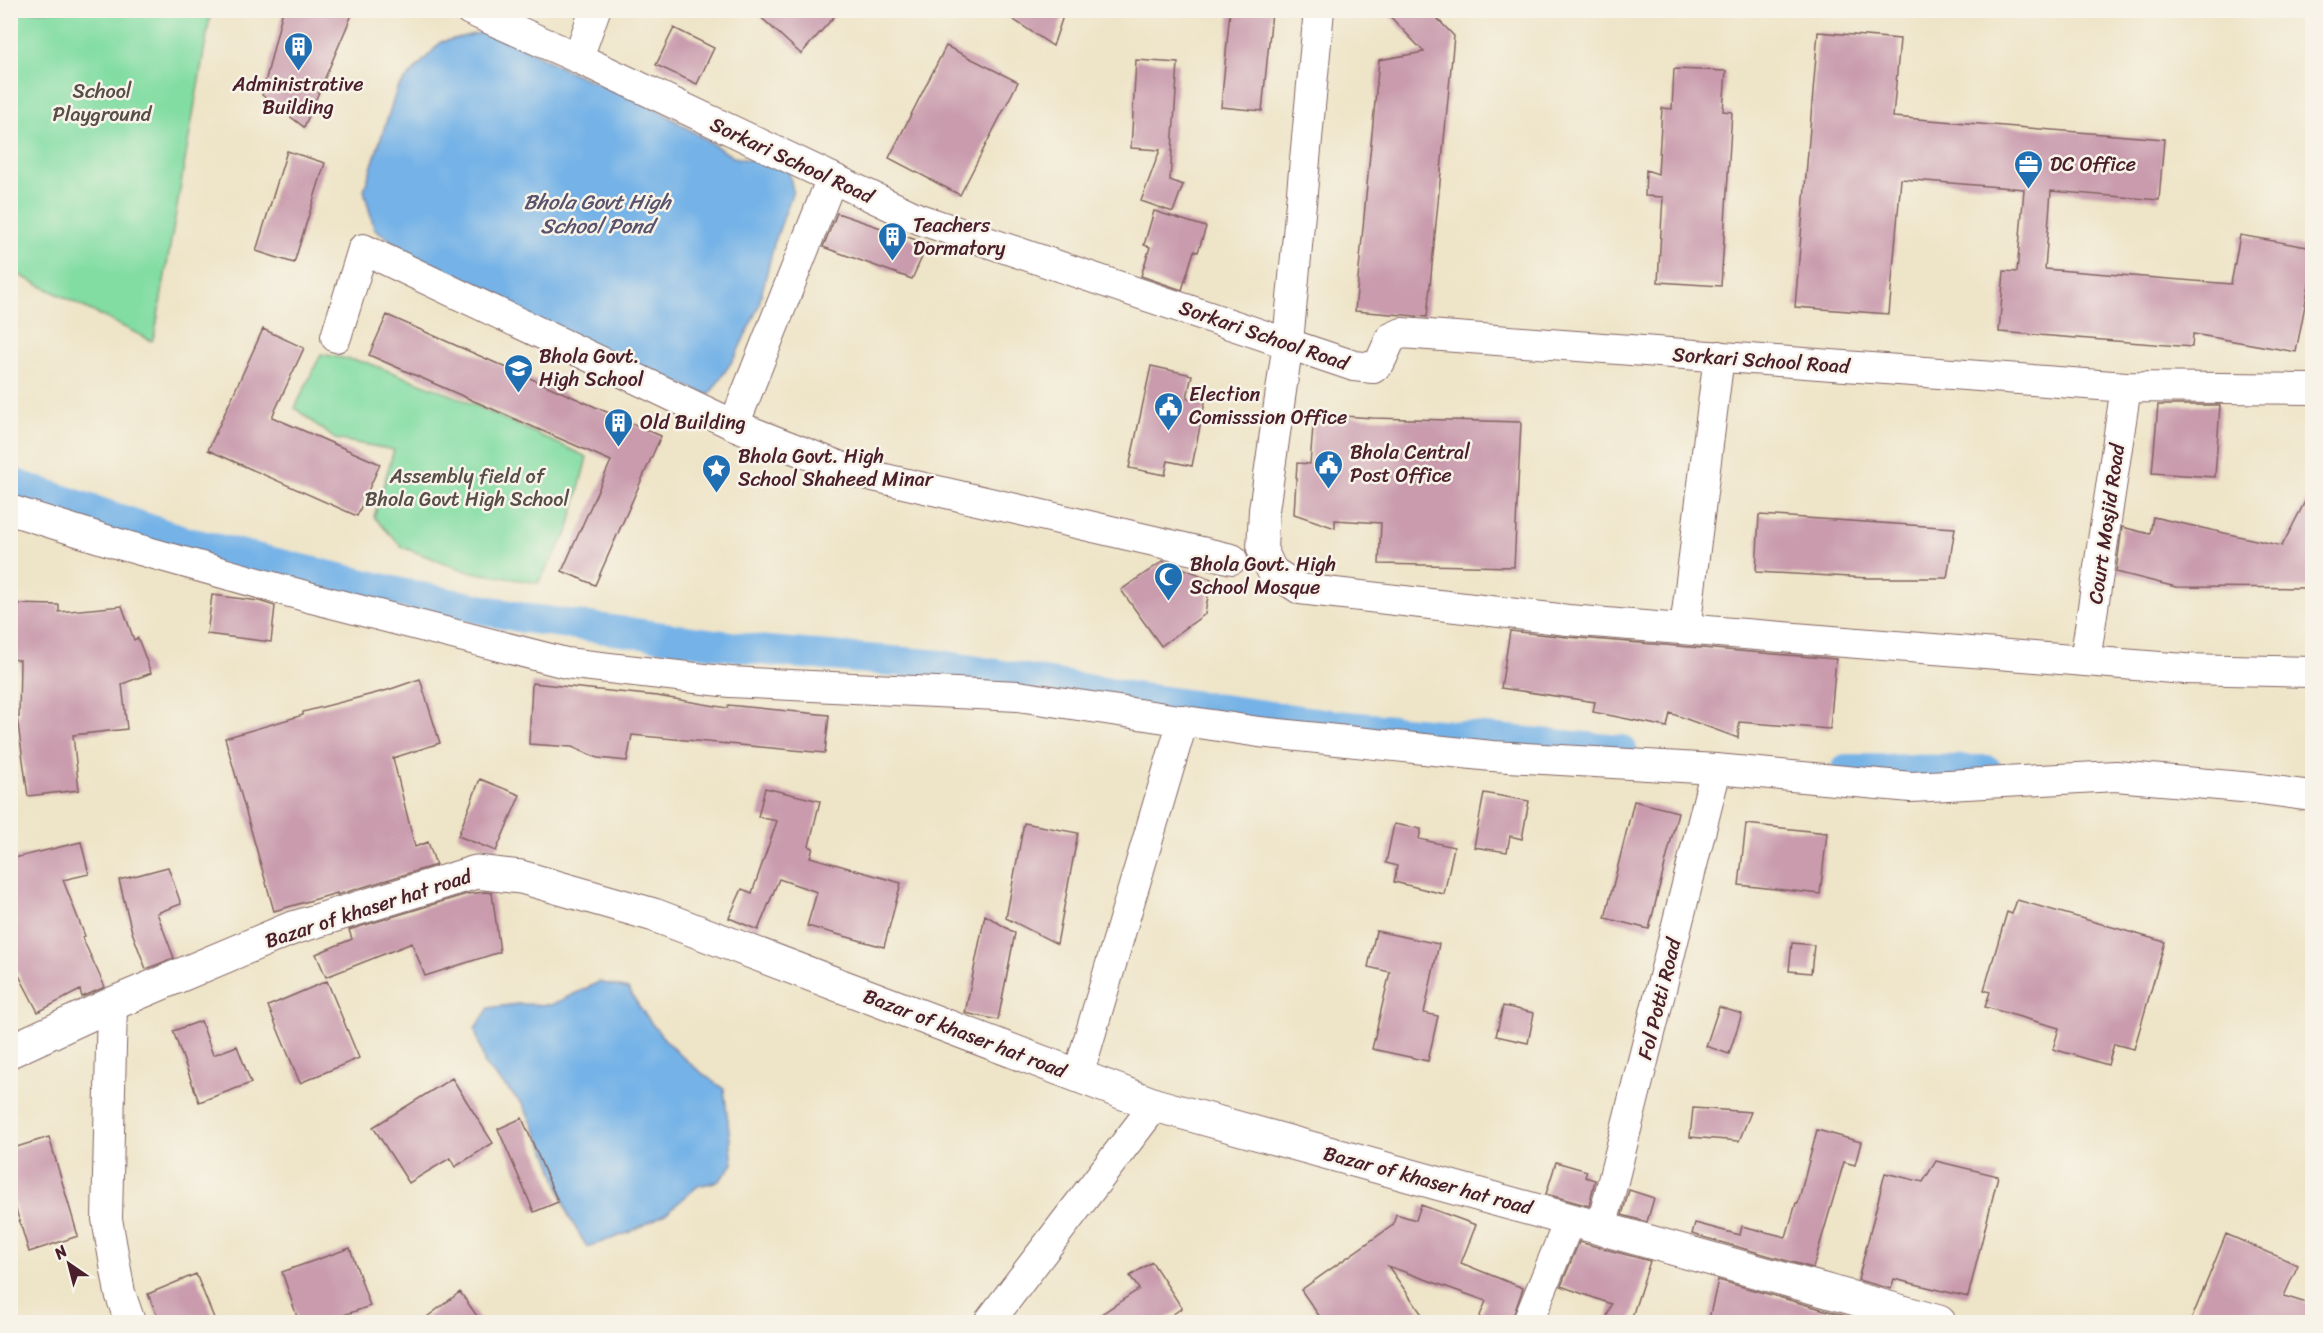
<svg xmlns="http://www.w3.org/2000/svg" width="2323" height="1333" viewBox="0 0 2323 1333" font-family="Sriracha,sans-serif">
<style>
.green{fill:#82dda3;stroke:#667e67;stroke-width:1.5}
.water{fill:#75b2e7;stroke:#606889;stroke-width:1.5}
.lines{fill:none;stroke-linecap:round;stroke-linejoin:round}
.canal{stroke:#75b2e7;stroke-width:30}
.building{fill:#c99bad}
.minor-casing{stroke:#836462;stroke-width:32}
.major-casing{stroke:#836462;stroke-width:35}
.minor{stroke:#fff;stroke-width:30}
.major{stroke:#fff;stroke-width:33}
.labels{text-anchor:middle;stroke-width:5;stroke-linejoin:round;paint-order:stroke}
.poi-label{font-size:20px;fill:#4a1f2b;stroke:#f7f3e8;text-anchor:start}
.park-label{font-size:20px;fill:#584e49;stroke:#f7f3e8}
.street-label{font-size:20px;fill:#4a1f2b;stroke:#f7f3e8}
.water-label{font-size:21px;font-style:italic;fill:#59526d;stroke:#f7f3e8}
</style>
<rect width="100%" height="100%" fill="#f7f3e8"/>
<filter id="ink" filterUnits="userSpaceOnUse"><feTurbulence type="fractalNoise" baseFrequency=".0167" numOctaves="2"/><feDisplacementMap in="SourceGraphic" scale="12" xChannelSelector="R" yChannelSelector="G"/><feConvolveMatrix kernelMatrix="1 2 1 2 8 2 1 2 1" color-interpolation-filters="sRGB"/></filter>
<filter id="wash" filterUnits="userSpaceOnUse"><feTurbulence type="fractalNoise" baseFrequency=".008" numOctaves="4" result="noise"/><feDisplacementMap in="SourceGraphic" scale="24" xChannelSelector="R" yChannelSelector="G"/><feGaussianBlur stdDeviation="1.35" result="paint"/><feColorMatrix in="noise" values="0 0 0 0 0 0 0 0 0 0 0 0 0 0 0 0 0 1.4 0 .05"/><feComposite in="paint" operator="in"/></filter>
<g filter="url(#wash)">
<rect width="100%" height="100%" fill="#eee4c7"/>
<path class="green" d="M 10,11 L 211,11 L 155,333 L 152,341 L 11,271 Z
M 321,354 L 368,363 L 457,397 L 587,457 L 568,532 L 538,583 L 466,571 L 402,547 L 374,517 L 394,450 L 335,439 L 295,408 Z"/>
<path class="water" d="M 491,30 L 564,69 L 655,108 L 733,157 L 788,167 L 793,191 L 774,244 L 758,308 L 735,357 L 709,395 L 596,349 L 484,294 L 408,253 L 374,228 L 364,190 L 397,89 L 441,42 Z
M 599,982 L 628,989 C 657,1036 679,1058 724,1089 L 733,1164 L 719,1181 L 698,1186 L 665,1214 L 628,1233 L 587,1247 L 569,1217 L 548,1155 L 523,1105 L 485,1065 L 475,1029 L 489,1008 L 518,1004 L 551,1005 Z"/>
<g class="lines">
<path class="canal" d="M 10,482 L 185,541 L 406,594 L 524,618 L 768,651 L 942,665 L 1122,695 L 1336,725 L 1622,750
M 1846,769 L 1987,770"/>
</g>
<g id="blocks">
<path class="building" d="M 283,10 L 354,10 L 304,127 L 262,95 Z
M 753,10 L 840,10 L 801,54 Z
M 999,10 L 1065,10 L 1053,46 Z
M 1230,10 L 1272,12 L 1262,111 L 1221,107 Z
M 1384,10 L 1429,10 L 1454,36 L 1427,317 L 1355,311 L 1379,60 L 1424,52 Z
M 674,28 L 714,48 L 697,84 L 656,65 Z
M 1818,32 L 1900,39 L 1893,117 L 2164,139 L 2159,200 L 2051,191 L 2045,269 L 2231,284 L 2240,235 L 2313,248 L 2313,264 L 2296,352 L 2193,334 L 2192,347 L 1999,332 L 2004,271 L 2017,272 L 2024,189 L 1901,179 L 1889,314 L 1795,307 Z
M 946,46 L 1018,82 L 960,195 L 889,158 Z
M 1136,60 L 1178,63 L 1170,180 L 1183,185 L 1173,212 L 1141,201 L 1160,150 L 1131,148 Z
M 1674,69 L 1726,71 L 1723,111 L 1732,112 L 1721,286 L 1658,282 L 1663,197 L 1645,196 L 1646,170 L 1658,174 L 1662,108 L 1672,109 Z
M 287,151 L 325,163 L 294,263 L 256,251 Z
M 1154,211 L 1206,227 L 1198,252 L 1194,251 L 1182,290 L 1141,276 L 1150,247 L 1144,245 Z
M 837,213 L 928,244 L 912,279 L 823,247 Z
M 387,315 L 661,436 L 595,585 L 562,571 L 611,461 L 369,355 Z
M 263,329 L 304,348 L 272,417 L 380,464 L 357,516 L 208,450 Z
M 1151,366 L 1192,375 L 1187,398 L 1205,402 L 1192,466 L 1168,461 L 1165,475 L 1129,468 Z
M 2158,405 L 2220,405 L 2215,477 L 2152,473 Z
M 1314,414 L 1373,418 L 1521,422 L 1514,567 L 1379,564 L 1381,523 L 1335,520 L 1335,528 L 1294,514 L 1297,463 L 1310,464 Z
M 2313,486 L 2313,588 L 2176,587 L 2116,572 L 2122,527 L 2150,534 L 2153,517 L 2282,546 Z
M 1759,515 L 1955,528 L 1947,578 L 1869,578 L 1756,572 Z
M 1163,561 L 1211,579 L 1205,614 L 1161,646 L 1121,590 Z
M 212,595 L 259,601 L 275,606 L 271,642 L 207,634 Z
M 10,604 L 59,605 L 59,612 L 122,606 L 134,640 L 138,638 L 151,673 L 122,684 L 127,729 L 73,735 L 79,790 L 28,796 L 17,717 L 19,717 L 20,660 L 10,659 Z
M 1510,631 L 1567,637 L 1836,659 L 1830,729 L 1739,722 L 1738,738 L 1670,713 L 1667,727 L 1593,712 L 1595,702 L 1501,688 Z
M 420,679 L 440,743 L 393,758 L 415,847 L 428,842 L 436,865 L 337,895 L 337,893 L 274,911 L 225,738 L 303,715 L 303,712 L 388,690 Z
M 532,683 L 657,696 L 727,708 L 728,705 L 829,715 L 825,753 L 632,735 L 627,761 L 598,758 L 572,747 L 529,744 Z
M 480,779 L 520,795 L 496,851 L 458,836 Z
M 765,788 L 820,801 L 809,846 L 813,848 L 810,857 L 901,883 L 884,947 L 807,926 L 817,892 L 779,879 L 758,930 L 729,918 L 742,889 L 752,893 L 777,821 L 758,817 Z
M 1484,793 L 1529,801 L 1522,839 L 1510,836 L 1507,852 L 1474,847 Z
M 1634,801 L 1678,812 L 1649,929 L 1605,918 Z
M 1024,823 L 1078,833 L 1057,944 L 1006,918 Z
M 1394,824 L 1421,829 L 1419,839 L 1454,847 L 1444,894 L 1394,882 L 1397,866 L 1386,863 Z
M 1746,824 L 1827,833 L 1820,894 L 1739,885 Z
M 81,842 L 89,874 L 63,880 L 85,936 L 82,937 L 105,987 L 82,997 L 80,990 L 38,1012 L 10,958 L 10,859 Z
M 168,867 L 181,904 L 157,913 L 174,958 L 146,969 L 132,932 L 119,880 Z
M 485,892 L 492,893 L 500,952 L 425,976 L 412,943 L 326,977 L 316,954 L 352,939 L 349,930 L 467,894 Z
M 2017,900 L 2165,942 L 2134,1049 L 2114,1044 L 2108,1065 L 2053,1049 L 2059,1028 L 1985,1007 L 1990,992 L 1984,990 L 2007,912 L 2012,914 Z
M 985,915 L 1015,933 L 998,1020 L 965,1013 Z
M 1376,931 L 1439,944 L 1424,1013 L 1438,1016 L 1428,1061 L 1372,1049 L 1390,972 L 1368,967 Z
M 1792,943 L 1814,945 L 1811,973 L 1789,971 Z
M 327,981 L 359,1058 L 300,1083 L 268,1006 Z
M 1503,1006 L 1534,1013 L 1528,1043 L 1496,1036 Z
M 1719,1007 L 1742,1014 L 1729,1054 L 1706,1046 Z
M 201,1021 L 213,1055 L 237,1046 L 251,1083 L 199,1102 L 173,1031 Z
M 452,1078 L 493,1143 L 455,1167 L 450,1158 L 409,1183 L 373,1127 Z
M 1693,1108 L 1751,1112 L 1739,1141 L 1690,1137 Z
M 522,1118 L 558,1202 L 534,1212 L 498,1129 Z
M 1817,1130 L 1861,1142 L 1855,1165 L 1844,1162 L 1813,1268 L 1692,1234 L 1695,1223 L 1740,1235 L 1742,1226 L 1786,1237 L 1796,1203 L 1798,1203 Z
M 49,1137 L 78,1236 L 29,1252 L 10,1190 L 10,1149 Z
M 1936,1161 L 1998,1176 L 1968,1297 L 1894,1279 L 1891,1289 L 1858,1280 L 1885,1173 L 1923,1182 Z
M 1556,1162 L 1587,1171 L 1585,1177 L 1595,1180 L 1589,1206 L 1546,1194 Z
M 1629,1190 L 1654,1198 L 1647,1222 L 1622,1215 Z
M 1421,1205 L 1476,1225 L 1461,1263 L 1523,1288 L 1511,1323 L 1477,1323 L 1486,1301 L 1388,1266 L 1428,1323 L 1324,1323 L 1301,1290 L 1393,1225 L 1396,1214 L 1416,1220 Z
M 2226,1234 L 2298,1265 L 2284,1296 L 2313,1305 L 2313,1323 L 2190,1323 Z
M 1579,1242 L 1650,1261 L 1630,1323 L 1607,1317 L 1611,1304 L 1561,1286 Z
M 350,1248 L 370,1306 L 321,1323 L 299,1323 L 282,1272 Z
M 1152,1262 L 1182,1308 L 1160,1323 L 1088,1323 L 1139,1289 L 1130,1276 Z
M 196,1274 L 216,1323 L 160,1323 L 148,1294 Z
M 1718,1280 L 1871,1323 L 1708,1323 Z
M 460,1292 L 482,1323 L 419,1323 Z"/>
</g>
</g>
<g filter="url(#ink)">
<use href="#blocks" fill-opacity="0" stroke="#836462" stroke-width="1.5"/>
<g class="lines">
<defs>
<path id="minor" d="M 470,10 L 578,58 L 919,219 L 1354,366 L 1373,368 L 1380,362 L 1391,338 L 1402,333 L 2126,387 L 2312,389
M 1319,10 L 1288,342 L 1264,510 L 1262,549 L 1272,571 L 1300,589 L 1568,620 L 2185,669 L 2312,672
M 578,58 L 595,10
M 336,337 L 363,249 L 734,425 L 832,178
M 734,425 L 851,471 L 1232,559
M 10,510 L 119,544 L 312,598 L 566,663 L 730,682 L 1018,696 L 1259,732 L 1492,756 L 1716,769 L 1911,787 L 2116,776 L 2253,788 L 2312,796
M 1685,629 L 1719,356
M 2085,661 L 2126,387
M 112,1004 L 107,1219 L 120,1293 L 130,1322
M 1078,1076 L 1183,720
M 1601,1229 L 1716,769
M 989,1322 L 1155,1105
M 1528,1322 L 1570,1219"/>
<path id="major" d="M 10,1051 L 112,1004 L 290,929 L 476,872 L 521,877 L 654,915 L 1155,1105 L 1939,1322"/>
</defs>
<use href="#minor" class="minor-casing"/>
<use href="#major" class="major-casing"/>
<use href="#minor" class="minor"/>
<use href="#major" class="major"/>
</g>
</g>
<defs>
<symbol id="building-pin" viewBox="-11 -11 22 30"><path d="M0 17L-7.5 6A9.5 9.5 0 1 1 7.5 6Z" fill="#1f6fb2" stroke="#f7f3e8"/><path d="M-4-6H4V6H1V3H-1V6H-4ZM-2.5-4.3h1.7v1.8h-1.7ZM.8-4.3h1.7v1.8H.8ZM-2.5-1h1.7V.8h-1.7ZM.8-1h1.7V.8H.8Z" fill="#fff"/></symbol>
<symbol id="office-pin" viewBox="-11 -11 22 30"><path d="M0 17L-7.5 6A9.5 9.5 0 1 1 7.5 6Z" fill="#1f6fb2" stroke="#f7f3e8"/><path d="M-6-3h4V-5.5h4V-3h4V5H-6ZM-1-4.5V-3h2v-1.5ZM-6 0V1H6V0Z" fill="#fff"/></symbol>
<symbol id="school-pin" viewBox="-11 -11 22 30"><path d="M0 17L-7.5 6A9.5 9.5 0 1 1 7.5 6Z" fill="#1f6fb2" stroke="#f7f3e8"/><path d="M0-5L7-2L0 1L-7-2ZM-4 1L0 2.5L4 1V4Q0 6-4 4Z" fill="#fff"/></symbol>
<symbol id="civic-pin" viewBox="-11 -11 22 30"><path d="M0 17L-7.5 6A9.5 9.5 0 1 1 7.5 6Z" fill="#1f6fb2" stroke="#f7f3e8"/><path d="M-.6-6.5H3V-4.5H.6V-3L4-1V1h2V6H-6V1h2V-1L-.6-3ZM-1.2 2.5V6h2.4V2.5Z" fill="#fff"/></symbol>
<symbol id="sight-pin" viewBox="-11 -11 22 30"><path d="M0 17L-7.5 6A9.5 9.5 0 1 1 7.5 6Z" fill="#1f6fb2" stroke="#f7f3e8"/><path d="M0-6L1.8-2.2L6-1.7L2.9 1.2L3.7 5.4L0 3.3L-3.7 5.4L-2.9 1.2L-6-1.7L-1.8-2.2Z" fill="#fff"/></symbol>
<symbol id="mosque-pin" viewBox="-11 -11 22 30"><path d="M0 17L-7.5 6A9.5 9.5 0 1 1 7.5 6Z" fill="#1f6fb2" stroke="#f7f3e8"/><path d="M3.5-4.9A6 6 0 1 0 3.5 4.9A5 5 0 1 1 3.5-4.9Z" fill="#fff"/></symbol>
</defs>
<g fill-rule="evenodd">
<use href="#building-pin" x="282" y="30" width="33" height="45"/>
<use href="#office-pin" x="2012" y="148" width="33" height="45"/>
<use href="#building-pin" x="876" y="220" width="33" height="45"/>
<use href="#school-pin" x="502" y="352" width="33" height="45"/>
<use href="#civic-pin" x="1152" y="390" width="33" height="45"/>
<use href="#building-pin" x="602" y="406" width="33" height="45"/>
<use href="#civic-pin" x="1312" y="448" width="33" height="45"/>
<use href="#sight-pin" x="700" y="452" width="33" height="45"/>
<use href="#mosque-pin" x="1152" y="560" width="33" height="45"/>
</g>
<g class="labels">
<g class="poi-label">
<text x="298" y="91" text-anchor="middle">Administrative<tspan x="298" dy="23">Building</tspan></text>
<text x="2050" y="171">DC Office</text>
<text x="913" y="232">Teachers<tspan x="913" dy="23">Dormatory</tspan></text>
<text x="539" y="363">Bhola Govt.<tspan x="539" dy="23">High School</tspan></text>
<text x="1189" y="401">Election<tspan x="1189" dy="23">Comisssion Office</tspan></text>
<text x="640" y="429">Old Building</text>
<text x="1350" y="459">Bhola Central<tspan x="1350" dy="23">Post Office</tspan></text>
<text x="738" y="463">Bhola Govt. High<tspan x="738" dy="23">School Shaheed Minar</tspan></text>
<text x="1190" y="571">Bhola Govt. High<tspan x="1190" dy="23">School Mosque</tspan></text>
</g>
<g class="park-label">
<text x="102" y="98">School<tspan x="102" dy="23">Playground</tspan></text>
<text x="467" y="483">Assembly field of<tspan x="467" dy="23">Bhola Govt High School</tspan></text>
</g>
<g class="street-label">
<text transform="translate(792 160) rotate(25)" y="7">Sorkari School Road</text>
<text transform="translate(1264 335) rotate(19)" y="7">Sorkari School Road</text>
<text transform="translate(1761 360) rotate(4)" y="7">Sorkari School Road</text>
<text transform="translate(2106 524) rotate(-82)" y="7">Court Mosjid Road</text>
<text transform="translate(368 908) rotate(-18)" y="7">Bazar of khaser hat road</text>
<text transform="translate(1659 999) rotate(-76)" y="7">Fol Potti Road</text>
<text transform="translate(965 1033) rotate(21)" y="7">Bazar of khaser hat road</text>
<text transform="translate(1428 1180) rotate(15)" y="7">Bazar of khaser hat road</text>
</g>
<g class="water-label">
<text x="597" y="209">Bhola Govt High<tspan x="597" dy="24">School Pond</tspan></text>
</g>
</g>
<rect width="2323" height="1333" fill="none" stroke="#f7f3e8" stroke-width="36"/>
<g transform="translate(69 1264) rotate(325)" stroke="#f7f3e8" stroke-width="4.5" paint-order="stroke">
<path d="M0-4.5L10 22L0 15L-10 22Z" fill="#4a1f2b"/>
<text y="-9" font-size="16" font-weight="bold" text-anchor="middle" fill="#4a1f2b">N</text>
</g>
</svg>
